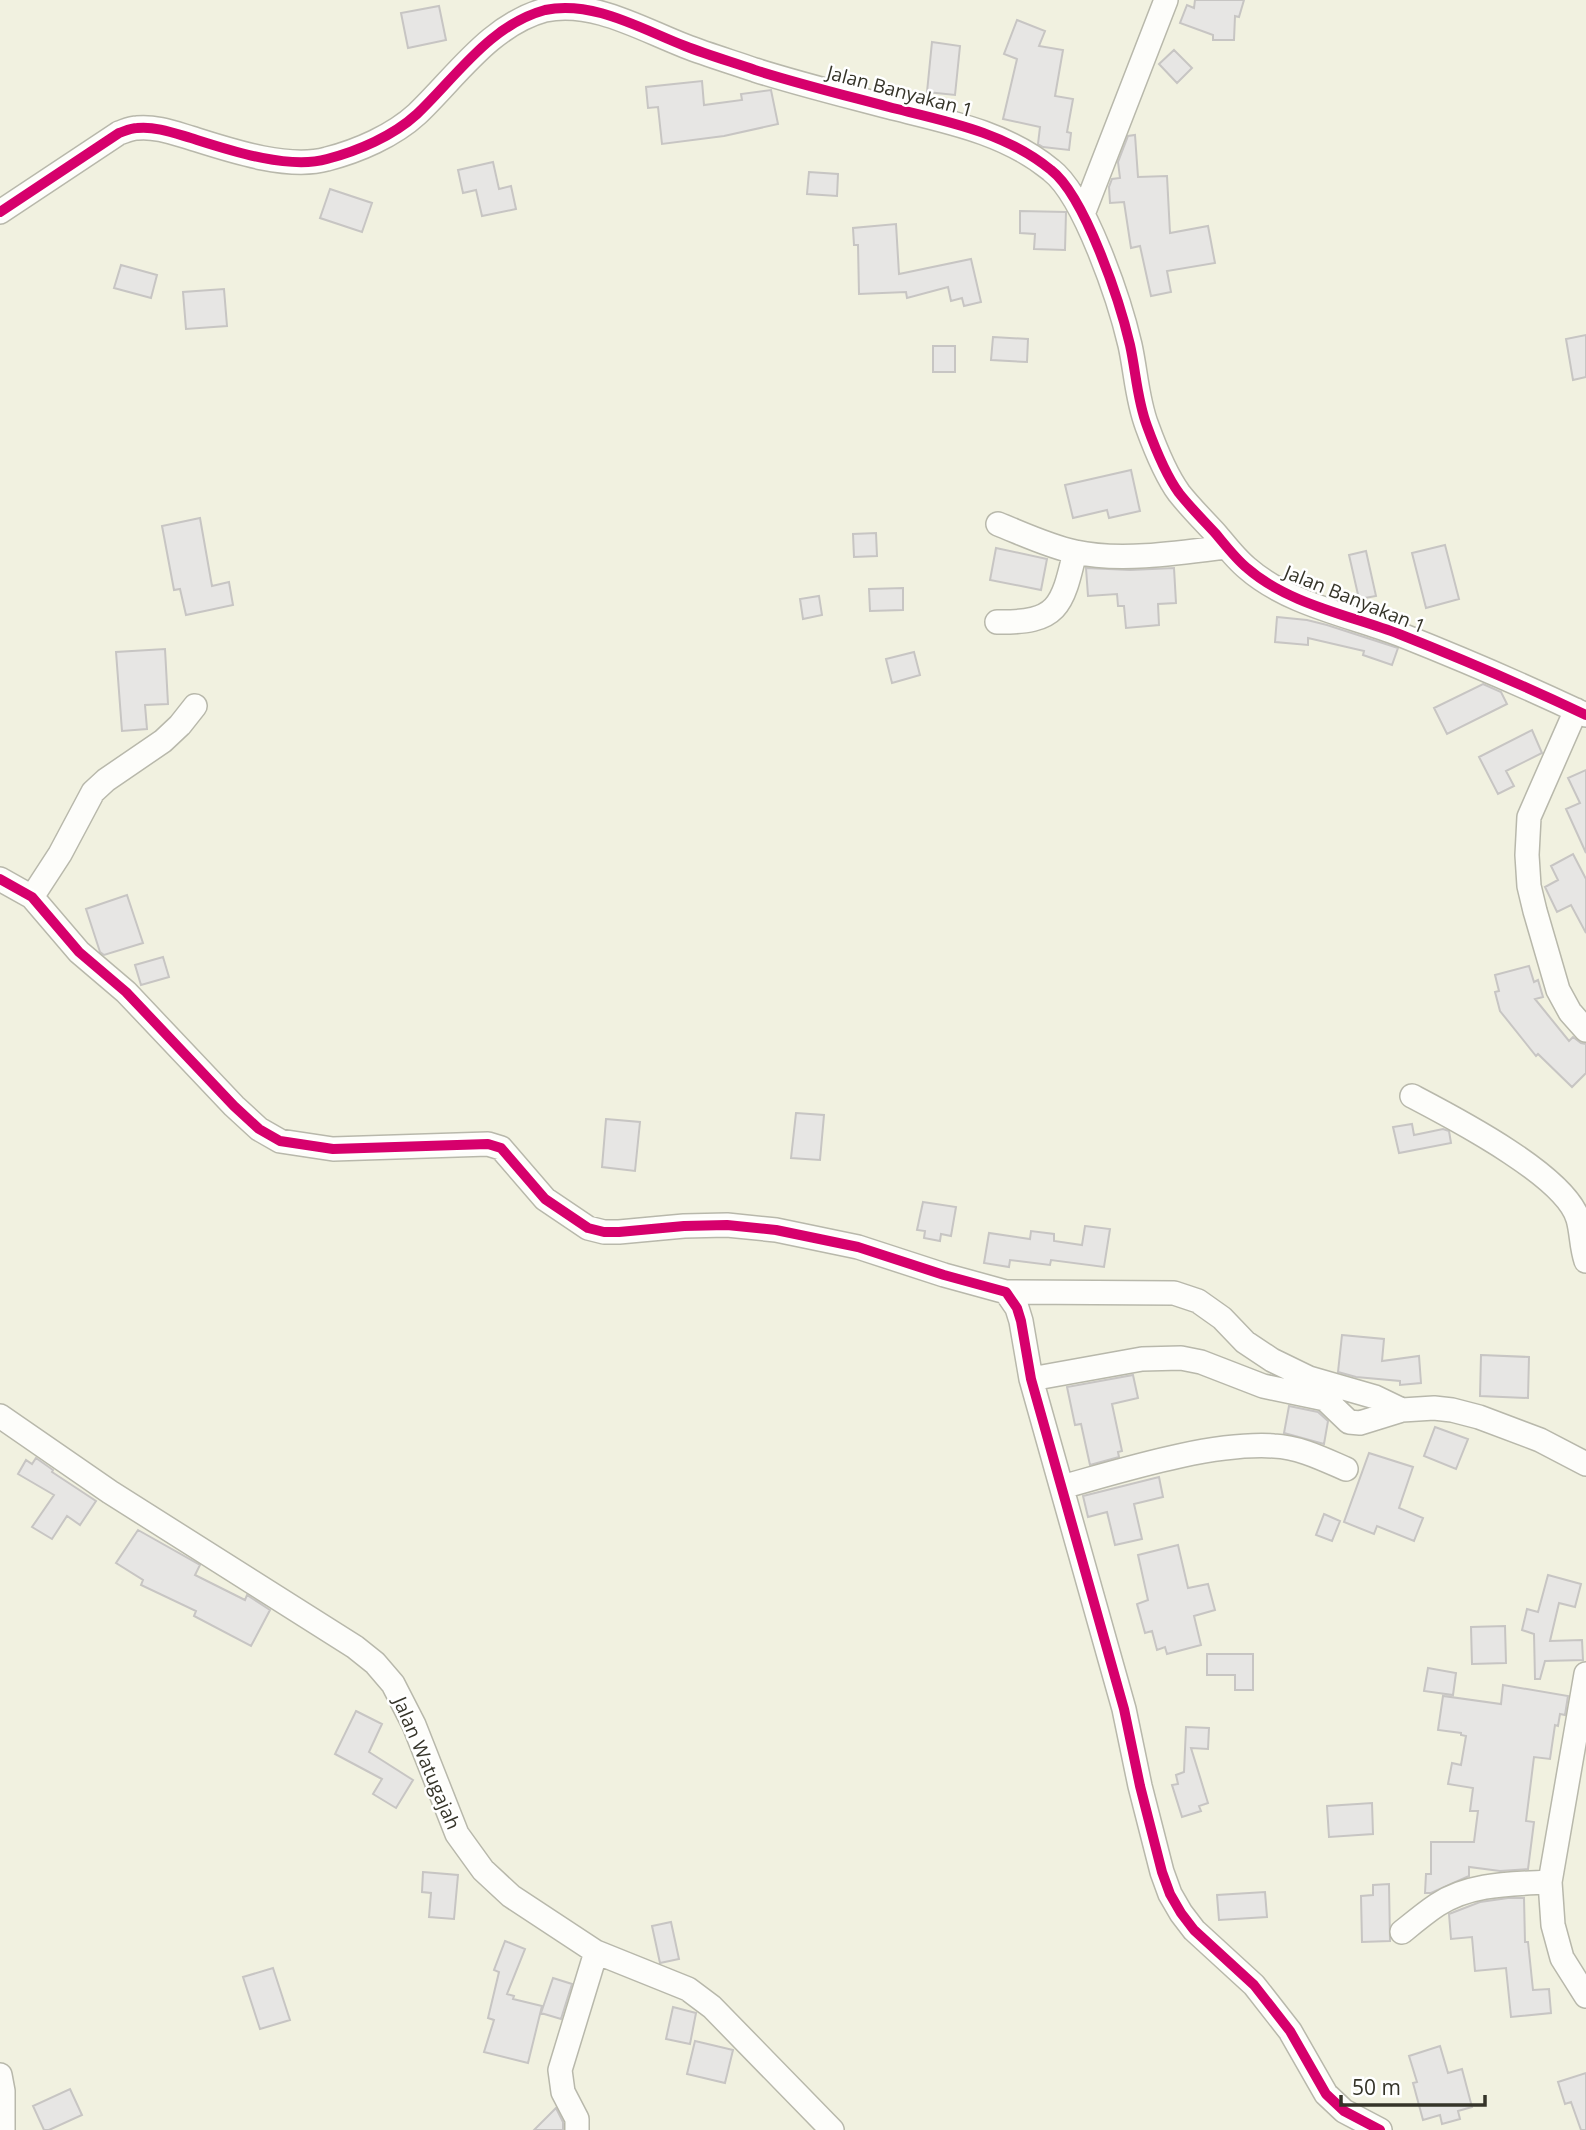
<svg xmlns="http://www.w3.org/2000/svg" width="1586" height="2130" viewBox="0 0 1586 2130" font-family="'Open Sans',sans-serif">
<style>
.building{fill:#e7e6e4;stroke:#c7c5c3;stroke-width:2}
.lines{fill:none;stroke-linecap:round;stroke-linejoin:round}
.street-casing{stroke:#b8b8ab;stroke-width:26}
.street{stroke:#fdfdfa;stroke-width:23}
.cycleway-casing{stroke:#fff;stroke-width:15}
.cycleway{stroke:#d6006c;stroke-width:10}
.labels{text-anchor:middle;stroke-width:5;stroke-linejoin:round;paint-order:stroke}
.street-label{font-size:19px;fill:#353429;stroke:#fff}
</style>
<rect width="100%" height="100%" fill="#f1f1e0"/>
<path class="building" d="M 1195,0 L 1244,0 L 1239,17 L 1235,16 L 1234,40 L 1213,40 L 1213,35 L 1180,23 L 1187,5 L 1194,8 Z
M 439,6 L 446,40 L 408,48 L 401,13 Z
M 1017,20 L 1045,31 L 1039,46 L 1063,50 L 1055,96 L 1073,99 L 1067,132 L 1071,133 L 1069,150 L 1043,147 L 1038,144 L 1040,127 L 1003,119 L 1017,59 L 1004,54 Z
M 932,42 L 960,46 L 955,95 L 927,92 Z
M 1174,50 L 1192,68 L 1177,83 L 1159,64 Z
M 702,81 L 704,105 L 742,100 L 741,94 L 771,90 L 778,124 L 724,136 L 662,144 L 658,107 L 648,108 L 646,87 Z
M 1135,135 L 1138,177 L 1167,176 L 1170,233 L 1208,226 L 1215,263 L 1167,271 L 1171,292 L 1151,296 L 1140,246 L 1131,248 L 1124,202 L 1110,203 L 1109,187 L 1112,179 L 1120,178 L 1118,162 L 1128,136 Z
M 493,162 L 499,189 L 511,186 L 516,209 L 482,216 L 476,190 L 463,193 L 458,170 Z
M 809,172 L 838,174 L 837,196 L 807,194 Z
M 330,189 L 372,203 L 362,232 L 320,218 Z
M 1020,211 L 1066,212 L 1065,250 L 1034,249 L 1035,234 L 1020,233 Z
M 896,224 L 899,274 L 971,259 L 981,302 L 964,306 L 962,298 L 951,301 L 948,287 L 907,298 L 906,292 L 859,294 L 858,245 L 854,245 L 853,228 Z
M 121,265 L 157,275 L 151,298 L 114,288 Z
M 224,289 L 227,326 L 186,329 L 183,292 Z
M 1586,335 L 1586,377 L 1573,380 L 1566,339 Z
M 993,337 L 1028,339 L 1027,362 L 991,360 Z
M 933,346 L 955,346 L 955,372 L 933,372 Z
M 1131,470 L 1140,511 L 1109,518 L 1107,510 L 1073,518 L 1065,485 Z
M 200,518 L 212,586 L 229,582 L 233,605 L 186,615 L 180,589 L 174,590 L 162,526 Z
M 876,533 L 877,556 L 854,557 L 853,534 Z
M 1445,545 L 1459,599 L 1426,608 L 1412,553 Z
M 996,548 L 1047,559 L 1041,590 L 990,580 Z
M 1366,551 L 1376,596 L 1359,599 L 1349,555 Z
M 1086,568 L 1130,570 L 1174,568 L 1176,603 L 1158,604 L 1159,625 L 1126,628 L 1124,606 L 1118,606 L 1117,594 L 1088,596 Z
M 903,588 L 903,610 L 870,611 L 869,589 Z
M 819,596 L 822,615 L 803,619 L 800,599 Z
M 1277,617 L 1307,620 L 1327,625 L 1398,648 L 1392,665 L 1363,655 L 1364,651 L 1308,638 L 1308,645 L 1275,642 Z
M 165,649 L 168,704 L 145,705 L 147,729 L 122,731 L 116,652 Z
M 914,652 L 920,675 L 892,683 L 886,659 Z
M 1483,684 L 1501,692 L 1507,704 L 1447,734 L 1434,708 Z
M 1532,730 L 1542,753 L 1506,771 L 1514,786 L 1498,794 L 1479,757 Z
M 1586,770 L 1586,853 L 1566,809 L 1580,803 L 1568,778 Z
M 1573,854 L 1586,879 L 1586,933 L 1571,905 L 1557,912 L 1545,887 L 1558,880 L 1551,866 Z
M 127,895 L 143,943 L 104,955 L 100,952 L 86,909 Z
M 163,957 L 169,977 L 141,985 L 135,965 Z
M 1529,966 L 1534,982 L 1538,980 L 1543,997 L 1535,999 L 1569,1041 L 1573,1037 L 1581,1043 L 1586,1044 L 1586,1073 L 1572,1087 L 1538,1054 L 1536,1056 L 1500,1011 L 1495,992 L 1499,991 L 1495,975 Z
M 796,1113 L 824,1115 L 820,1160 L 791,1158 Z
M 606,1119 L 640,1122 L 635,1171 L 602,1167 Z
M 1412,1124 L 1414,1135 L 1443,1129 L 1449,1131 L 1451,1143 L 1399,1153 L 1393,1127 Z
M 923,1202 L 956,1207 L 951,1236 L 941,1234 L 940,1241 L 924,1238 L 925,1231 L 917,1230 Z
M 1085,1226 L 1110,1229 L 1104,1267 L 1051,1260 L 1050,1265 L 1010,1260 L 1009,1267 L 984,1263 L 989,1233 L 1030,1239 L 1031,1231 L 1054,1234 L 1054,1241 L 1082,1245 Z
M 1342,1335 L 1384,1339 L 1382,1361 L 1419,1356 L 1421,1383 L 1400,1385 L 1400,1381 L 1356,1377 L 1338,1372 Z
M 1481,1355 L 1529,1357 L 1528,1398 L 1480,1396 Z
M 1133,1375 L 1138,1398 L 1112,1404 L 1122,1451 L 1118,1452 L 1119,1457 L 1090,1465 L 1081,1424 L 1075,1425 L 1067,1387 Z
M 1289,1406 L 1318,1412 L 1328,1421 L 1324,1444 L 1284,1433 Z
M 1435,1427 L 1468,1439 L 1456,1469 L 1424,1456 Z
M 1369,1453 L 1413,1467 L 1399,1508 L 1423,1518 L 1414,1541 L 1377,1526 L 1374,1534 L 1344,1522 Z
M 36,1458 L 53,1470 L 52,1472 L 96,1501 L 80,1525 L 67,1516 L 52,1539 L 32,1527 L 54,1495 L 18,1474 L 26,1460 L 32,1464 Z
M 1159,1477 L 1163,1497 L 1134,1504 L 1142,1539 L 1115,1545 L 1107,1512 L 1088,1517 L 1083,1496 Z
M 1324,1514 L 1340,1521 L 1332,1541 L 1316,1535 Z
M 138,1530 L 200,1565 L 195,1575 L 245,1600 L 247,1595 L 270,1610 L 251,1646 L 194,1616 L 196,1611 L 141,1585 L 143,1580 L 116,1563 Z
M 1178,1545 L 1188,1588 L 1208,1584 L 1215,1610 L 1194,1616 L 1201,1645 L 1167,1654 L 1165,1647 L 1157,1650 L 1152,1631 L 1145,1633 L 1137,1604 L 1148,1600 L 1138,1555 Z
M 1548,1575 L 1581,1584 L 1575,1607 L 1559,1603 L 1550,1641 L 1582,1640 L 1583,1660 L 1545,1661 L 1540,1679 L 1535,1679 L 1534,1634 L 1522,1630 L 1527,1609 L 1538,1612 Z
M 1505,1626 L 1506,1663 L 1472,1664 L 1471,1627 Z
M 1207,1654 L 1253,1654 L 1253,1690 L 1235,1690 L 1235,1675 L 1207,1675 Z
M 1428,1668 L 1456,1673 L 1453,1695 L 1424,1691 Z
M 1503,1685 L 1568,1696 L 1565,1715 L 1560,1714 L 1558,1726 L 1555,1725 L 1550,1759 L 1534,1757 L 1526,1821 L 1534,1822 L 1528,1869 L 1500,1871 L 1469,1867 L 1469,1876 L 1431,1893 L 1425,1893 L 1426,1874 L 1431,1874 L 1431,1842 L 1474,1842 L 1478,1811 L 1470,1811 L 1473,1788 L 1448,1784 L 1452,1763 L 1461,1765 L 1466,1736 L 1461,1735 L 1461,1733 L 1438,1730 L 1443,1696 L 1501,1704 Z
M 356,1711 L 382,1724 L 369,1752 L 413,1780 L 396,1808 L 373,1794 L 382,1779 L 335,1754 Z
M 1186,1727 L 1209,1728 L 1208,1749 L 1191,1748 L 1208,1803 L 1199,1806 L 1201,1811 L 1182,1817 L 1172,1785 L 1178,1784 L 1176,1775 L 1184,1772 Z
M 1372,1803 L 1373,1834 L 1329,1837 L 1327,1806 Z
M 423,1872 L 458,1875 L 454,1919 L 429,1917 L 431,1893 L 422,1892 Z
M 1389,1884 L 1390,1941 L 1362,1942 L 1361,1896 L 1373,1895 L 1373,1885 Z
M 1265,1892 L 1267,1917 L 1219,1920 L 1217,1895 Z
M 1508,1898 L 1524,1898 L 1525,1942 L 1528,1942 L 1533,1990 L 1549,1989 L 1551,2013 L 1511,2017 L 1506,1968 L 1475,1971 L 1472,1937 L 1451,1939 L 1449,1914 L 1480,1902 Z
M 671,1922 L 679,1959 L 660,1963 L 652,1926 Z
M 505,1941 L 525,1949 L 507,1994 L 514,1996 L 513,1999 L 542,2006 L 528,2063 L 484,2052 L 494,2020 L 488,2018 L 499,1972 L 494,1970 Z
M 273,1968 L 290,2020 L 260,2029 L 243,1977 Z
M 553,1978 L 572,1984 L 561,2019 L 541,2013 Z
M 673,2007 L 696,2013 L 690,2044 L 666,2039 Z
M 695,2041 L 733,2050 L 725,2083 L 687,2074 Z
M 1440,2046 L 1448,2073 L 1462,2069 L 1472,2107 L 1458,2111 L 1460,2119 L 1442,2124 L 1440,2115 L 1423,2120 L 1413,2083 L 1417,2082 L 1409,2056 Z
M 1586,2073 L 1586,2130 L 1581,2130 L 1571,2102 L 1565,2104 L 1558,2082 Z
M 70,2089 L 82,2115 L 49,2130 L 44,2130 L 33,2106 Z
M 556,2108 L 563,2122 L 563,2130 L 534,2130 Z"/>
<g class="lines">
<defs>
<path id="street" d="M 0,212 L 119,133 C 125,131 131,128 137,128 C 155,126 174,133 191,138 C 229,150 288,170 327,159 C 358,151 393,136 417,114 C 456,77 490,25 545,10 C 593,0 641,29 685,46 C 708,55 732,62 755,70 C 799,84 844,95 889,107 C 945,121 1005,132 1051,170 C 1085,196 1120,302 1130,345 C 1136,372 1137,400 1147,426 C 1155,448 1165,474 1179,493 C 1190,507 1204,521 1216,534 C 1226,546 1236,559 1247,568 C 1288,604 1349,615 1399,634 C 1462,659 1525,686 1586,715
M 1083,214 L 1166,0
M 998,524 C 1023,534 1048,546 1075,552 C 1120,562 1180,553 1226,547
M 997,622 C 1058,623 1062,607 1075,552
M 1576,710 L 1529,817 L 1527,855 L 1529,886 L 1535,911 L 1558,990 L 1570,1012 L 1586,1030
M 0,879 L 32,897 L 79,952 L 126,992 L 234,1106 L 259,1129 L 280,1141 L 333,1149 L 488,1144 L 501,1148 L 545,1199 L 588,1228 L 604,1232 L 619,1232 L 684,1226 L 727,1225 L 776,1230 L 858,1247 L 944,1275 L 1006,1292 L 1017,1308 L 1021,1321 L 1031,1379 L 1124,1709 L 1140,1786 L 1162,1872 L 1170,1894 L 1181,1913 L 1194,1930 L 1254,1985 L 1290,2031 L 1326,2094 L 1344,2111 L 1380,2130
M 32,897 L 60,854 L 93,792 L 106,780 L 163,741 L 180,725 L 195,706
M 1412,1096 C 1452,1117 1565,1175 1578,1219 C 1582,1233 1581,1246 1586,1261
M 1006,1292 L 1174,1293 L 1198,1301 L 1222,1318 L 1245,1342 L 1272,1360 L 1309,1378 L 1375,1397 L 1402,1410 L 1434,1408 L 1452,1410 L 1479,1417 L 1540,1440 L 1586,1464
M 1031,1379 L 1142,1359 L 1181,1358 L 1201,1362 L 1263,1386 L 1325,1399 L 1349,1422 L 1360,1423 L 1402,1410
M 0,1416 L 110,1492 L 355,1647 L 375,1663 L 393,1684 L 414,1725 L 457,1834 L 483,1870 L 511,1896 L 596,1952 L 688,1989 L 712,2007 L 832,2130
M 1062,1487 C 1123,1470 1211,1442 1274,1446 C 1299,1447 1323,1459 1346,1469
M 1586,1674 L 1550,1882 L 1553,1925 L 1562,1958 L 1586,1996
M 1402,1932 C 1413,1923 1425,1913 1437,1905 C 1470,1883 1512,1884 1550,1882
M 0,2075 L 3,2091 L 3,2130
M 577,2130 L 577,2119 L 563,2092 L 560,2070 L 596,1952"/>
</defs>
<use href="#street" class="street-casing"/>
<use href="#street" class="street"/>
<defs>
<path id="cycleway" d="M 0,212 L 119,133 C 125,131 131,128 137,128 C 155,126 174,133 191,138 C 229,150 288,170 327,159 C 358,151 393,136 417,114 C 456,77 490,25 545,10 C 593,0 641,29 685,46 C 708,55 732,62 755,70 C 799,84 844,95 889,107 C 945,121 1005,132 1051,170 C 1085,196 1120,302 1130,345 C 1136,372 1137,400 1147,426 C 1155,448 1165,474 1179,493 C 1190,507 1204,521 1216,534 C 1226,546 1236,559 1247,568 C 1288,604 1349,615 1399,634 C 1462,659 1525,686 1586,715
M 0,879 L 32,897 L 79,952 L 126,992 L 234,1106 L 259,1129 L 280,1141 L 333,1149 L 488,1144 L 501,1148 L 545,1199 L 588,1228 L 604,1232 L 619,1232 L 684,1226 L 727,1225 L 776,1230 L 858,1247 L 944,1275 L 1006,1292 L 1017,1308 L 1021,1321 L 1031,1379 L 1124,1709 L 1140,1786 L 1162,1872 L 1170,1894 L 1181,1913 L 1194,1930 L 1254,1985 L 1290,2031 L 1326,2094 L 1344,2111 L 1380,2130"/>
</defs>
<use href="#cycleway" class="cycleway-casing"/>
<use href="#cycleway" class="cycleway"/>
</g>
<g class="labels">
<g class="street-label">
<text transform="translate(900 91) rotate(15)" y="7">Jalan Banyakan 1</text>
<text transform="translate(1355 599) rotate(22)" y="7">Jalan Banyakan 1</text>
<text transform="translate(427 1763) rotate(67)" y="7">Jalan Watugajah</text>
</g>
</g>
<path d="M1341 2095v10h144v-10" fill="none" stroke="#353429" stroke-width="3.5"/>
<text x="1352" y="2095" font-size="21" fill="#353429" stroke="#ffffff" stroke-width="5" paint-order="stroke">50 m</text>
</svg>
